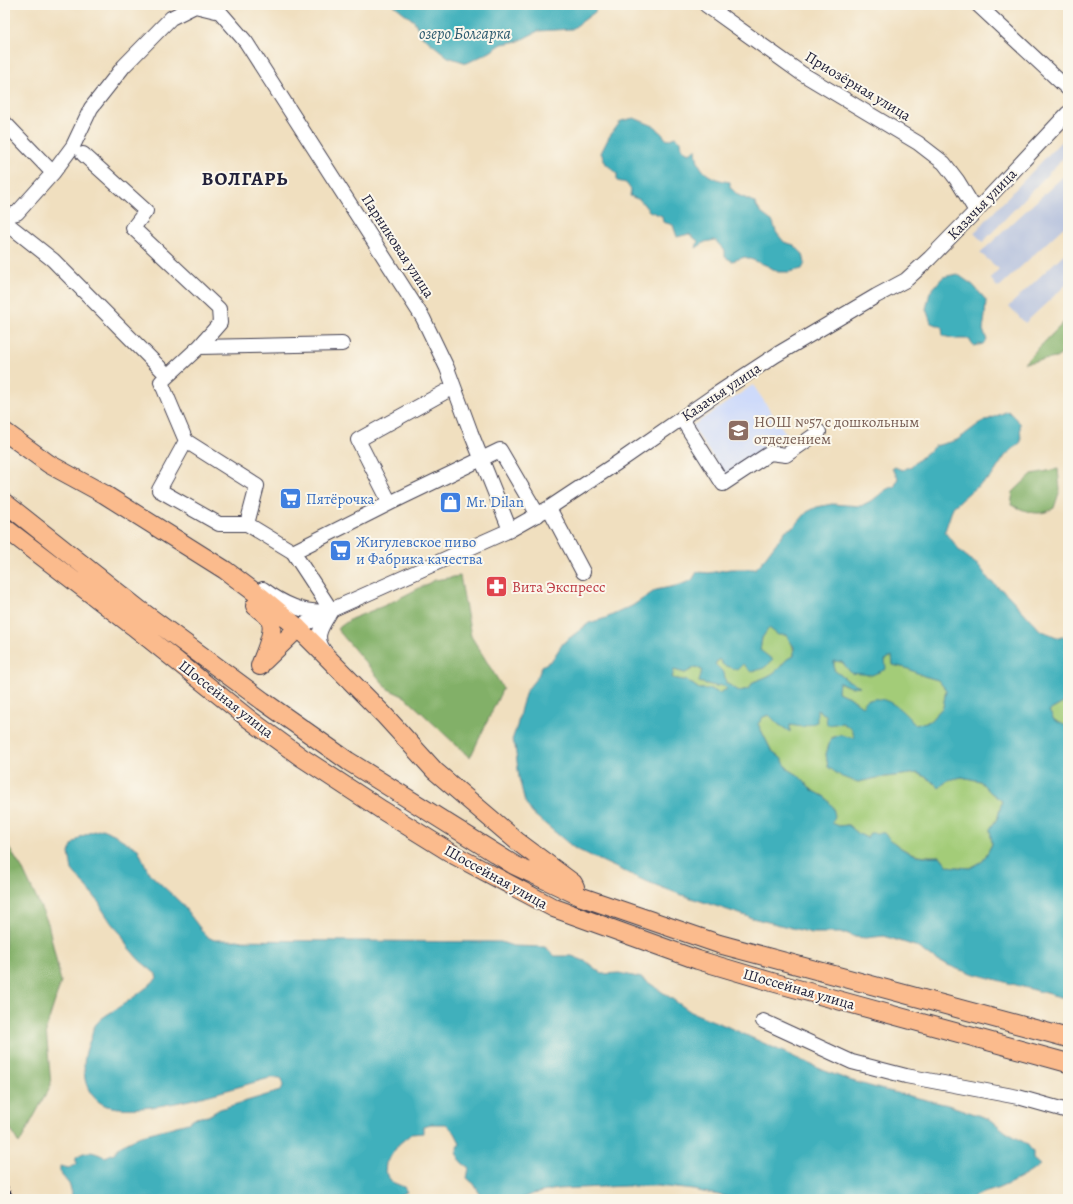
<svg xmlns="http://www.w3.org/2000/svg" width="1073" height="1204" viewBox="0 0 1073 1204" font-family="Alegreya,serif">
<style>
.built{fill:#cedafa}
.industrial{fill:#b9c4de}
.green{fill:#a3cc78;stroke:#62775a}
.forest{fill:#82b068;stroke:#526952}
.water{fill:#41b0bc;stroke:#32697c;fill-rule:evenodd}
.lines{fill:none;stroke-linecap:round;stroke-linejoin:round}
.minor-casing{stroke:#413e4f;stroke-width:16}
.major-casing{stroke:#413e4f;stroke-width:20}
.minor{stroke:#fff;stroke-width:14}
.major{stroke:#fbbb8d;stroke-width:18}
.rail{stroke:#22223b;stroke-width:3;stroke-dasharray:6 3;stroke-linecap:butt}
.labels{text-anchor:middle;stroke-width:4;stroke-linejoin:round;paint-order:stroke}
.street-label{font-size:15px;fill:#22223b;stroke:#fbf7ec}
.education-label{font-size:15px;fill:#785e54;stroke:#fbf7ec;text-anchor:start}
.shop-label{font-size:15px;fill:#366cbe;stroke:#fbf7ec;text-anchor:start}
.health-label{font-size:15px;fill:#be3a42;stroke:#fbf7ec;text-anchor:start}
.water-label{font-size:16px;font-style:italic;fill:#2e5b6f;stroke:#fbf7ec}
.district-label{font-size:19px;font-weight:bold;letter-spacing:1px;fill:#22223b;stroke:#fbf7ec}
</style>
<rect width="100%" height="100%" fill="#fbf7ec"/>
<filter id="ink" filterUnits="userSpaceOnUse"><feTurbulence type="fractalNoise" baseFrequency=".025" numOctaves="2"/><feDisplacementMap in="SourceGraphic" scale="8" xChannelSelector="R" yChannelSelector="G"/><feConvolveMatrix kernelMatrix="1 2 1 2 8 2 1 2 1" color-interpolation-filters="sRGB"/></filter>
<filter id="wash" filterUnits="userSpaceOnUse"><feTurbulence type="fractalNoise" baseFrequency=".012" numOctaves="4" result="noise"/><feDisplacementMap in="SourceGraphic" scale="16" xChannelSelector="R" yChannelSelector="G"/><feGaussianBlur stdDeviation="0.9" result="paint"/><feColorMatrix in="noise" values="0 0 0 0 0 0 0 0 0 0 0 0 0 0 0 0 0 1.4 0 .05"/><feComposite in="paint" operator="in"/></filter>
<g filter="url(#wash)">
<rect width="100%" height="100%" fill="#f0dfbf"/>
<path class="built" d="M 753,385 L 787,435 L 726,477 L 692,426 Z"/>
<path class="industrial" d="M 1068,134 L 1068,153 L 983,242 L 974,233 Z
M 1068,172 L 1068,223 L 998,288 L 990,278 L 999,269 L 980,253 Z
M 1068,250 L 1068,283 L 1025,323 L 1009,306 Z"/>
<path class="green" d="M 769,627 C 785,634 793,637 794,656 C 784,659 784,664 777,670 C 771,676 761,679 753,682 L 749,689 L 739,691 L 726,683 L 724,673 L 715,665 L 719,659 L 743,664 L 760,650 L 762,638 Z
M 893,656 L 893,665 L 906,668 L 924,676 L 938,680 L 946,690 L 943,707 L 930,721 L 915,725 L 905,714 L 862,707 L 851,698 L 838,692 L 838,682 L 850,687 L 859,686 L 847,680 L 834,670 L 834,661 L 842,662 L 852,673 Z
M 696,667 L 702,670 L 699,682 L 715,686 L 723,685 L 727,689 L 719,694 L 711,689 L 699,689 L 688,681 L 672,678 L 674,670 L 685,673 Z
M 1068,702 L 1068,727 L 1066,727 L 1054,720 L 1049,711 L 1063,703 Z
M 817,710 L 851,728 L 855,738 L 839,735 L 831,738 L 826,754 L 828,767 L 858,782 L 877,778 L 918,773 L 931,780 L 939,788 L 948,780 L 962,777 L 980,781 L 990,792 L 1002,801 L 998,817 L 990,829 L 992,844 L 983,861 L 970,868 L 956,867 L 948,866 L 940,856 C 914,857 902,852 884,833 L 867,838 L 859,834 L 848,825 L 839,826 L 832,823 L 825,797 L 812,790 L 798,775 L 788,769 L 781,758 L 771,750 L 758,724 L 763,717 L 769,715 L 778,724 L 790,731 L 790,725 Z"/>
<path class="forest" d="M 1068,318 L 1068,350 L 1056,358 L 1024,363 Z
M 1058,469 L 1060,490 L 1054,508 C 1039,518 1026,511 1011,505 L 1013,492 L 1032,474 Z
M 460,576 L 471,636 L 503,688 L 470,758 L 405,697 L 388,689 L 337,629 L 351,619 L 386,605 L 435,580 Z
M 5,842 L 23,870 L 48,923 L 61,982 L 46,1029 L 51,1085 L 19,1144 L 5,1119 Z"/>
<path class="water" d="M 394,5 L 597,5 L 595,12 L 572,29 L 538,31 L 519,41 L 502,44 L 490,52 L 467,63 L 448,57 L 422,36 L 414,21 Z
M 634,118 L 656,127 L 667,140 L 675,137 L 681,141 L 682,149 L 689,153 L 696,149 C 697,171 709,179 730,182 L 730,187 L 738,195 L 754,202 L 761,213 L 773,222 L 776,232 L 784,242 L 794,245 L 803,254 L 805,263 L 802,269 L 789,272 L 778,272 L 768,266 L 745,257 L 732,261 L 725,257 L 725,251 L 715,240 L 705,242 L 696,248 L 698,241 L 689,234 L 677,237 L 673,225 L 663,222 L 662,216 L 649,211 L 640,200 L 630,196 L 631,190 L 626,183 L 617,181 L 617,173 L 606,164 L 601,153 L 609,137 L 621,121 Z
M 957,274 L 973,285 L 986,300 L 985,316 L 983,330 L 987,340 L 983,344 L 974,346 L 969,339 L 956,339 L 943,336 L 942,327 L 931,323 L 926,309 L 930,292 L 943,277 Z
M 1008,411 L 1020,423 L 1021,442 L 1005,456 L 992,476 L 971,491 L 953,507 L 945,531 L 961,552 L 980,567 L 989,580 L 1007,594 L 1040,630 L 1059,638 L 1068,635 L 1068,702 L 1063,703 L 1049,711 L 1054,720 L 1068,727 L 1068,999 L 960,970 L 938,961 L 915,946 L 884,936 L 866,938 L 855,937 L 846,933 L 812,933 L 752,918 L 679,894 L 645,881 L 608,864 L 574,848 L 532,813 L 525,802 L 519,778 L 515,746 L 512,740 L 517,726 L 521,708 L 526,691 L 538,676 L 542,666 L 552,660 L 563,643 L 589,623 L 606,618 L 632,606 L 656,590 L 680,585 L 692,580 L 697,572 L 709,573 L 730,569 L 755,569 L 761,563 L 786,530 L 794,527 L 807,512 L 817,507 L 832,504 L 861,506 L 874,499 L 887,489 L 895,486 L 898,477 L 892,469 L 895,467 L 902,470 L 910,467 L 935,446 L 957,440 L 980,423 ZM 769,628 L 778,635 L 786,635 L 794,647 L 794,656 C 784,659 784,664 777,670 C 771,676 761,679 753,682 L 749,689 L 739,691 L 726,683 L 724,673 L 715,664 L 719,659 L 723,665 L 737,670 L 743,664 L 751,672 L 764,668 L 773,660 L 760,650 L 762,638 ZM 892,656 L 893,665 L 906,668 L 924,676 L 938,680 L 946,690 L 943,707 L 930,721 L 915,725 C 907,715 893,700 879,699 C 875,698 871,700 867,700 L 862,706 L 851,698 L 838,692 L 839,682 L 850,687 L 860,686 L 847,680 L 834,670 L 834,661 L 842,662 L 851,673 L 872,675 L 886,669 L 885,660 ZM 696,667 L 702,670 L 699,682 L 715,686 L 723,685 L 727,689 L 719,693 L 711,689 L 699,689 L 688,681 L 672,678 L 674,670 L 685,673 ZM 817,710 L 826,715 L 827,725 L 842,723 L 851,728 L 855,738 L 839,735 L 831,739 L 826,754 L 828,767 L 842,777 L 858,782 L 877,778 L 918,773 L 931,780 L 939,788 L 948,780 L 962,777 L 980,781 L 990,792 L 1002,801 L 998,817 L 990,829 L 992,844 L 983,861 L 970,868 L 956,867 L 948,866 L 940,856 C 914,858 902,852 884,833 L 870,833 L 867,838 L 859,834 L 848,825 L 839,826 L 832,823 L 835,816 L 833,807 L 825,797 L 812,790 L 798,775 L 788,769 L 781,758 L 771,750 L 758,724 L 763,717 L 769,715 L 778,724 L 790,732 L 790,725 L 802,727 L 817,722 Z
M 102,829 L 114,834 L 121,839 L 138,849 L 149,873 L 181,903 L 206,936 L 214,940 L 501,942 L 513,946 L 545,947 L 555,956 L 572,956 L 587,962 L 602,974 L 619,973 L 642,978 L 691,1012 L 726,1026 L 825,1071 L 849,1080 L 880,1089 L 948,1105 L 990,1119 L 1006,1132 L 1027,1144 L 1033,1152 L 1033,1159 L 1040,1165 C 1028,1175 1013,1182 999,1188 C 989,1192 979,1193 970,1199 L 739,1199 L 693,1190 L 658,1186 L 626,1186 L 557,1189 L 533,1194 L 520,1199 L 500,1199 L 480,1194 L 474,1184 L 467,1178 L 469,1168 L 462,1163 L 456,1153 L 460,1143 L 455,1133 L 446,1124 L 431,1124 L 423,1126 L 423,1133 L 411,1134 L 399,1144 L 386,1163 L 385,1172 L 392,1182 L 404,1187 L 407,1192 L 400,1195 L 397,1199 L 69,1199 L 72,1193 L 69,1184 L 60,1173 L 60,1166 L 69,1168 L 76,1164 L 76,1157 C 88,1149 93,1152 105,1157 L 114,1153 L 121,1145 L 142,1135 L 188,1123 L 194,1118 L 208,1116 L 220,1109 L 280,1091 L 283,1086 L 281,1078 L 270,1078 C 228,1089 148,1117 107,1106 C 95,1102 87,1090 85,1079 C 83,1063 84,1055 90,1040 C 92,1037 92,1032 93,1029 C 98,1019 107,1015 116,1009 C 130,1000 145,990 157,978 L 156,974 L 139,960 L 127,946 L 122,935 L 112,924 L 102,909 L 99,902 L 72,870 L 69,853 L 72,845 L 80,837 L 92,832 Z"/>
</g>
<g filter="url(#ink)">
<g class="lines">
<defs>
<path id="minor" d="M 213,5 L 220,12 L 246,42 L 423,318 L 447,368 L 471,433 L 510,530
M 706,5 L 801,73 L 918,143 L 944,163 L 957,180 L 976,211
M 978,5 L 1068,89
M 5,123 L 53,173
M 83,154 L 146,211 L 133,228 L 219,309 L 220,323 L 199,347 L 161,382 L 186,441
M 5,216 L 17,213 L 53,173 L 73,146 L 91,108 L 124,66 L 171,18 L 195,6 L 220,12
M 5,222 L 53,260 L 167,375
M 199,347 L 342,344
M 682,419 L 723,484 L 770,453 L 786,455 L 819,432
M 390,503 L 358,440 L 454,387
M 549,508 L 583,572
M 247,524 L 257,486 L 186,441 L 159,490 L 219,524 L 247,524 L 293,552
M 263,589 C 283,604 304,614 329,611
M 331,610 L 293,552 L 390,503 L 500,450 L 538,515
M 298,628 L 331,610 L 510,530 L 549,508 L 617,463 L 715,395 L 776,355 L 876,296 L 906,280 L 930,258 L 976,211 L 1068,113
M 326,653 C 312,637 322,626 331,611
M 763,1021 L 852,1062 L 906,1076 L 1018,1097 L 1068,1111"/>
<path id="major" d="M 5,432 L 49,464 L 104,494 L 225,570 L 261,597 L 298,628 L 318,648 L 385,716 L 435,771 L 518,842 L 573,883 L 575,887
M 5,503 L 140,610 L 263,701 L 348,761 L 514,865 L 582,897 L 719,944 L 1068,1038
M 5,528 L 133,626 L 249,719 L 301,757 L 382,810 L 456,856 L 554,908 L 698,960 L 772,982 L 1068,1063
M 255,606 C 260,610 266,614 269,618 C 277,629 264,654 260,666
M 264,661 L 298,628"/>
</defs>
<use href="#minor" class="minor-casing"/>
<use href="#major" class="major-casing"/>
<use href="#minor" class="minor"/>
<use href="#major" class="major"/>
<path class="rail" d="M 5,1183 L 13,1199"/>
</g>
</g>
<defs>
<symbol id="school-square" viewBox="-11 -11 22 22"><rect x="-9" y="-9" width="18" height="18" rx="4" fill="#8d6e63" stroke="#fbf7ec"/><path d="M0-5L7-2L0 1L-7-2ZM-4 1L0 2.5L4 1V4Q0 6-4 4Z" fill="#fff"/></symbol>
<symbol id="supermarket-square" viewBox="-11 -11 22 22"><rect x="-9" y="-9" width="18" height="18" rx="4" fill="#3f7fe0" stroke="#fbf7ec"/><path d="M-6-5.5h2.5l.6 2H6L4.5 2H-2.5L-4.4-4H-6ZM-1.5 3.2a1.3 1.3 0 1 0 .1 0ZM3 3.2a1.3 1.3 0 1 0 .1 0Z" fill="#fff"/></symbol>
<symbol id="shop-square" viewBox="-11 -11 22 22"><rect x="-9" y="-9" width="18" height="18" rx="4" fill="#3f7fe0" stroke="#fbf7ec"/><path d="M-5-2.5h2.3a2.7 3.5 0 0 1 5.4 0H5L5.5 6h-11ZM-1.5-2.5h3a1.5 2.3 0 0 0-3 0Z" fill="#fff"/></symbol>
<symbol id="pharmacy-square" viewBox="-11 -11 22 22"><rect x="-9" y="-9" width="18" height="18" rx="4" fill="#e0444e" stroke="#fbf7ec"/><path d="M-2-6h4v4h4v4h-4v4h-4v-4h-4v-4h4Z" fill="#fff"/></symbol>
</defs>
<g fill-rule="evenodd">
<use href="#school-square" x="726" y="418" width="25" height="25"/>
<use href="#supermarket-square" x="278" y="486" width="25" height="25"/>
<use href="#shop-square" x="438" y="490" width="25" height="25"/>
<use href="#supermarket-square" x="328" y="538" width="25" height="25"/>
<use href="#pharmacy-square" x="484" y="574" width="25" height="25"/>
</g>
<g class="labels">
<g class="street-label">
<text transform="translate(858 86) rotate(31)" y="5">Приозёрная улица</text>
<text transform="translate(982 204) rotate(-46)" y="5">Казачья улица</text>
<text transform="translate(398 246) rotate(57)" y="5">Парниковая улица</text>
<text transform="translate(721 392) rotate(-34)" y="5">Казачья улица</text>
<text transform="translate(226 699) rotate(38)" y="5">Шоссейная улица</text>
<text transform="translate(496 877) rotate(29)" y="5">Шоссейная улица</text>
<text transform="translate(799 989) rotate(16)" y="5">Шоссейная улица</text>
</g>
<g class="education-label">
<text x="754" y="427">НОШ №57 с дошкольным<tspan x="754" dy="17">отделением</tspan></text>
</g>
<g class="shop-label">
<text x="306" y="504">Пятёрочка</text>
<text x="466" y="507">Mr. Dilan</text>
<text x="356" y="547">Жигулевское пиво<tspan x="356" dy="17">и Фабрика качества</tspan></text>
</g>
<g class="health-label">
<text x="512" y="592">Вита Экспресс</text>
</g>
<g class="water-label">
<text x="465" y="39">озеро Болгарка</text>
</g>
<g class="district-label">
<text x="245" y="185">ВОЛГАРЬ</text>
</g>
</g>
<rect width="1073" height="1204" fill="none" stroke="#fbf7ec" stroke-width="20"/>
</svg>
